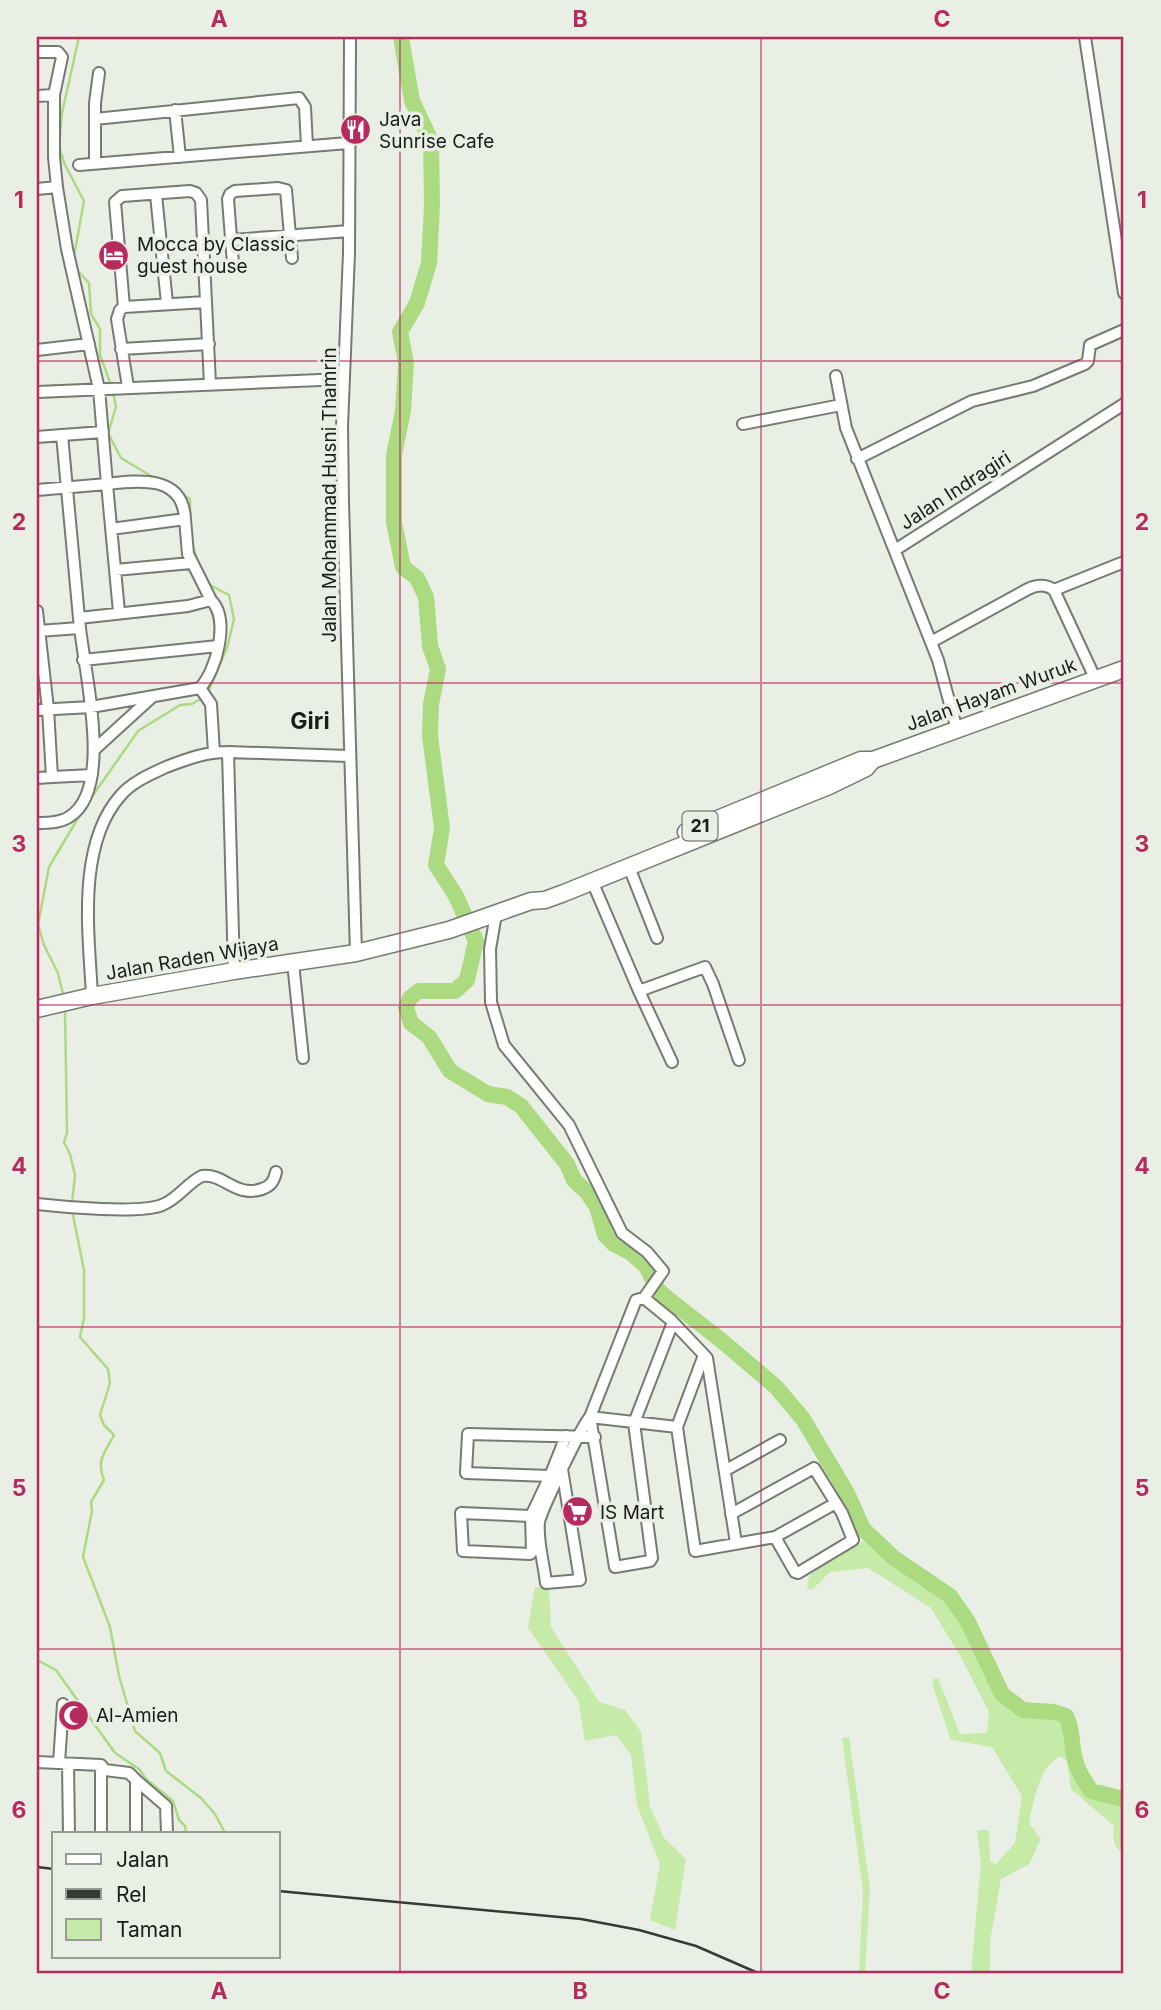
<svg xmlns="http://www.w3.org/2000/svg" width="1161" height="2010" viewBox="0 0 1161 2010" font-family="Inter,sans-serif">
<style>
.green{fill:#c6eaa7}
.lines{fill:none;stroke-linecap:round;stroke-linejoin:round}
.stream{stroke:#acda81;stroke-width:2.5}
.river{stroke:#acda81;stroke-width:16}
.minor-casing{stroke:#767b72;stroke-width:14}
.highway-casing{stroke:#767b72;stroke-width:19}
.minor{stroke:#fff;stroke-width:10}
.highway{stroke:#fff;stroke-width:16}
.rail{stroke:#363935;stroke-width:2.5}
.grid{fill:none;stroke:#b72a5d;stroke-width:2;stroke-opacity:0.55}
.labels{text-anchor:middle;stroke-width:7;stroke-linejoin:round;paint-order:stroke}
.shield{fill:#eaefe5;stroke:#585b56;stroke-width:2}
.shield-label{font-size:18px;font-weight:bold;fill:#1a1c19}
.poi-label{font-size:19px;fill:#1a1c19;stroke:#eaefe5;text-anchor:start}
.street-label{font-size:19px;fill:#1a1c19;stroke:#eaefe5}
.quarter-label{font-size:23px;font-weight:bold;fill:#1a1c19;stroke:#eaefe5}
.neatline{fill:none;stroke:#b72a5d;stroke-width:2.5}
.grid-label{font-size:23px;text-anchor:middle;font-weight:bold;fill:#b72a5d}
</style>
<rect width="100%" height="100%" fill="#eaefe5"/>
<path class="green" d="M 871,1537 L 894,1558 L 950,1596 L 967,1620 L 1002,1695 L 1023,1710 L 1054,1712 L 1066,1716 C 1073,1730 1071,1741 1074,1755 C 1076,1769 1084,1780 1091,1791 L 1124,1799 L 1124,1853 C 1112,1848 1113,1837 1114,1826 L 1071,1789 L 1067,1761 L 1060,1756 C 1038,1769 1034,1800 1029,1823 L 1041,1839 L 1029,1864 L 1001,1879 L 990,1941 L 990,1973 L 971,1973 L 981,1863 L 977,1830 L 989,1830 L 990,1861 L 996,1864 L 1015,1843 L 1022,1796 L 992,1747 L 951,1740 L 932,1683 L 934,1679 L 938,1678 L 960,1734 L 987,1733 L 989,1712 L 962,1659 L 931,1608 L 868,1568 L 830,1572 L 813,1589 L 807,1589 L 808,1579 L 813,1571 Z
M 535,1587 L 549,1587 L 551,1627 L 599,1702 L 625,1710 L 641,1732 L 650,1806 L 664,1838 L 686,1859 L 675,1930 L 650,1920 L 660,1864 L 637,1805 L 631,1755 L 616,1735 L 585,1741 L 578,1700 L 528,1628 Z
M 849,1737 L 870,1888 L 865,1973 L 859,1973 L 863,1891 L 842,1738 Z"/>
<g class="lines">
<path class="stream" d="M 74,256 L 84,201 L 65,165 L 59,147 L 62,113 L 79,37
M 76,269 L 89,283 L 91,314 L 100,329 L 100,355 L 111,385
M 113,392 L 116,407 L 108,433 L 121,458 L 156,479
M 180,493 L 190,499 L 190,519
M 192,543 L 197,560
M 208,692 L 227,648 L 234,619 L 229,595 L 208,584
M 63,994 L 58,973 L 44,945 L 38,925 L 49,867 L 84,808 L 138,731 L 180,705 L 192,704 L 204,697
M 65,1009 L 67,1133 L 64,1142 L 70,1154 L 75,1175 L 72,1204
M 72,1210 L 84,1270 L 84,1318 L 80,1337 L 108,1369 L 110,1383 L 100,1415 L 104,1425 L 114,1435 C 105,1453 96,1459 104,1480 L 91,1502 L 92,1511 L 83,1557 L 110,1627 L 119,1676 L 135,1731 L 160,1753 L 166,1771 L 201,1798 L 215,1814 L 225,1833
M 37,1660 L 56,1670 L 115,1753 L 139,1769 L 146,1779 L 173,1801 L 179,1820 L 185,1826 L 186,1833"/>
<path class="river" d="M 401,37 L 412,101 L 431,141 L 432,205 L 429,263 L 417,303 L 400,332 L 406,363 L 403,411 L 394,455 L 394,522 L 403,567 L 417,578 L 426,597 L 430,646 L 438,669 L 431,704 L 430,736 L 442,828 L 436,865 L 456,896 L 476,941 L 467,980 L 455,991 L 419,991 L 410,998 L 406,1007 L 411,1023 L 429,1037 L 450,1071 L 488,1094 L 507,1097 L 521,1106 L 567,1164 L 574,1180 L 587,1192 L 597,1207 L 605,1235 L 614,1244 L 631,1253 L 646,1266 L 658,1290 L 667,1298 L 722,1341 L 776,1387 L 803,1419 L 847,1493 L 863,1529 L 894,1558 L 950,1596 L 967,1620 L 1002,1694 L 1023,1710 L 1054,1712 L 1066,1716 C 1073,1730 1071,1741 1074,1755 C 1076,1769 1084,1780 1091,1791 L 1124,1799"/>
<defs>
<path id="minor" d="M 350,37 L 349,253 L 342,426 L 343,502 L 356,953
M 1085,37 L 1124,293
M 37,52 L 58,52 L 62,57 L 54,95 L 54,157 L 57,187 L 67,249 L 99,389 L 107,484 L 37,490
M 37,96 L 54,95
M 175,110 L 180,157
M 95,119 L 299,98 L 305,107 L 307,146
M 95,162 L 95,103 L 99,73
M 79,165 L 348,143
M 37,189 L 57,187
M 156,195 L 167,303
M 232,240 L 349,231
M 233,264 L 228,199 L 230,194 L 235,191 L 278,188 L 286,190 L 292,258
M 124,307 L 115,202 L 122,196 L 190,191 L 196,193 L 201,200 L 206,302
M 121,349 L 209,344
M 37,350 L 89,344
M 836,376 L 846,428 L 938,660 L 957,730
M 128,387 L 117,319 L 120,310 L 124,307 L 206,302 L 210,384
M 37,392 L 344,379
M 743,424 L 841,405
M 62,435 L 103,432
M 37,437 L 62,435 L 79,618 L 188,606 L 211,600 C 230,619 217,670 200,688
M 857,459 L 972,401 L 1033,386 L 1085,364 L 1088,361 L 1090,345 L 1124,330
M 111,529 L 185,519 L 188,554 L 211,600
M 895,550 L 1124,404
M 115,570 L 191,563
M 1054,590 L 1124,562
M 37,611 L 48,709 L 52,777 L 92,775
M 119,612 L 107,484 C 139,480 183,475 185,519
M 39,631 L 79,628
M 931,642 L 1028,589 C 1036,585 1046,584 1054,590 L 1095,678
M 83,660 L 218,646
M 37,710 L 91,707 L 200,688 L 211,704 L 214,752
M 95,749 L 152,697
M 37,778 L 52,777
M 37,823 C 47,823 60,823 69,817 C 116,789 82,664 79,618
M 629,867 L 657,938
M 592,881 L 639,991 L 672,1062
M 496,914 L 490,949 L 491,1002 L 504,1045 L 569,1125 L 622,1233 L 647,1252 L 663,1271 L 644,1298 L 671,1320 L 707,1358 L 736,1543
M 293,963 L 303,1058
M 234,971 L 228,752 L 349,756
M 639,991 L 705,967 L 713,984 L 739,1060
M 92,996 C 89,935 76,845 121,795 C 132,782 151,774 166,767 C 187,759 205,752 228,752
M 37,1204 C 63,1207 140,1214 162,1205 C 178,1199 187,1183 202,1176 C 224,1173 235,1198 262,1189 C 271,1186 274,1181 276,1172
M 644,1298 L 636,1300 L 590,1417 L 677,1427 L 695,1551 L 775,1537 L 795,1572 L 798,1573 L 853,1540 L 842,1513 L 814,1468 L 731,1514
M 590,1417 L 615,1567 L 650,1561 L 652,1558 L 634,1423 L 673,1322
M 677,1427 L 704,1355
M 562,1469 L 580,1580 L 546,1583 C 544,1564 537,1541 539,1522 C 541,1511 582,1425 590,1417
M 726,1470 L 780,1440
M 550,1476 L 566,1436
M 461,1513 L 531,1516 L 532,1552 L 530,1554 L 463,1551 Z
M 541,1516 L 531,1516 L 550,1476 L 466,1473 L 468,1434 L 595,1437
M 775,1537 L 836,1503
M 37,1762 L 101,1765 L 105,1770 L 129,1773 L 136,1780 L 136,1833
M 59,1763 L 63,1704
M 68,1764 L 69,1833
M 101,1765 L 101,1833
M 136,1780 L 166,1806 L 167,1833"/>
<path id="highway" d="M 686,832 L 861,760 L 873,760 L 1124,669
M 37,1009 L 92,996 L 234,971 L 356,953 L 449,930 L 531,901 L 545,900 L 564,893 L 829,786 L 866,768 L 873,760"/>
</defs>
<use href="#minor" class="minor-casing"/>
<use href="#highway" class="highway-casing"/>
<use href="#minor" class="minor"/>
<use href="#highway" class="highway"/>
<path class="rail" d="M 37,1867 L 54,1869
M 278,1891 L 581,1919 L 639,1930 L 696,1946 L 758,1973"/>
</g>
<path class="grid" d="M 400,37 L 400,1973M 761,37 L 761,1973M 37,361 L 1124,361M 37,683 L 1124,683M 37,1005 L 1124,1005M 37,1327 L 1124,1327M 37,1649 L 1124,1649"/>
<defs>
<symbol id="restaurant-disc" viewBox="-11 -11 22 22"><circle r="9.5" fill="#b72a5d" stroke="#eaefe5"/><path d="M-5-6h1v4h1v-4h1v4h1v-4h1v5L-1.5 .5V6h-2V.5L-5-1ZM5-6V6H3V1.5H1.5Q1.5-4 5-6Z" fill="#fff"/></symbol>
<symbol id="hotel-disc" viewBox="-11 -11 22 22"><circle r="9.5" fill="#b72a5d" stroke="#eaefe5"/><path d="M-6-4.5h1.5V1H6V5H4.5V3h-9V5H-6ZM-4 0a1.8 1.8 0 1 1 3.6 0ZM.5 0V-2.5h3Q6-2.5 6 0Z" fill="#fff"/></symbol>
<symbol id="supermarket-disc" viewBox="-11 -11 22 22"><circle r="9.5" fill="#b72a5d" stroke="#eaefe5"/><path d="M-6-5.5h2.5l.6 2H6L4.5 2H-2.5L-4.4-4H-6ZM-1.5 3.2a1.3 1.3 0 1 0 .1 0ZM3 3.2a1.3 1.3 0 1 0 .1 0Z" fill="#fff"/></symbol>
<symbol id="mosque-disc" viewBox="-11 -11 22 22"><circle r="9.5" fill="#b72a5d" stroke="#eaefe5"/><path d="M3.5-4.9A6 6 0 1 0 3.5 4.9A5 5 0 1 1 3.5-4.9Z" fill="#fff"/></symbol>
</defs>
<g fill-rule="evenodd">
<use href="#restaurant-disc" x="338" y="112" width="35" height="35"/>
<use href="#hotel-disc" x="96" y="238" width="35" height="35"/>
<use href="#supermarket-disc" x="560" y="1494" width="35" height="35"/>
<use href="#mosque-disc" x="56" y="1698" width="35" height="35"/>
</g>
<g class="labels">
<rect class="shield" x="682.5" y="811.5" width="35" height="29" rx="5"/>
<g class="shield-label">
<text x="700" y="832">21</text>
</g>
<g class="poi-label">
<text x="379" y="126">Java<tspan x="379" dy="22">Sunrise Cafe</tspan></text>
<text x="137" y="251">Mocca by Classic<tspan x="137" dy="22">guest house</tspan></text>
<text x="600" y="1519">IS Mart</text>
<text x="96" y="1722">Al-Amien</text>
</g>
<g class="street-label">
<text transform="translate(955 490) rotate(-33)" y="7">Jalan Indragiri</text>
<text transform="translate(329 495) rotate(-90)" y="7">Jalan Mohammad Husni Thamrin</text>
<text transform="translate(991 694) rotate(-20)" y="7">Jalan Hayam Wuruk</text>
<text transform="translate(192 958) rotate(-10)" y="7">Jalan Raden Wijaya</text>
</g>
<g class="quarter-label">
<text x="310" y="729">Giri</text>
</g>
</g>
<rect width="1161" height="2010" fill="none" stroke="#eaefe5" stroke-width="77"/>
<rect x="52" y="1832" width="228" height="126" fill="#eaefe5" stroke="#979b93" stroke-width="2"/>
<rect x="66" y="1854" width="35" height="10" fill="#ffffff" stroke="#979b93" stroke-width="2"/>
<text x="116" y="1867" font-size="21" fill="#1a1c19">Jalan</text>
<rect x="66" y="1889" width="35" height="10" fill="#363935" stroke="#979b93" stroke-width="2"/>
<text x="116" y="1902" font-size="21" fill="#1a1c19">Rel</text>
<rect x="66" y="1919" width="35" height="21" fill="#c6eaa7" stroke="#979b93" stroke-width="2"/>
<text x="116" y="1937" font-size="21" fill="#1a1c19">Taman</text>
<rect x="38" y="38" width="1084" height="1934" class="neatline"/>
<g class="grid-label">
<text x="219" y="27">A</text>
<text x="580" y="27">B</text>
<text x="942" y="27">C</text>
<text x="19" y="208">1</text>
<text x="1142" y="208">1</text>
<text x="19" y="530">2</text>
<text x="1142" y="530">2</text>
<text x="19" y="852">3</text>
<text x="1142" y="852">3</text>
<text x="19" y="1174">4</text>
<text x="1142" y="1174">4</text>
<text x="19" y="1496">5</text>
<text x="1142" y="1496">5</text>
<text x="19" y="1818">6</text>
<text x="1142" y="1818">6</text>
<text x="219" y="1999">A</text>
<text x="580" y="1999">B</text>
<text x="942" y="1999">C</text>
</g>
</svg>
